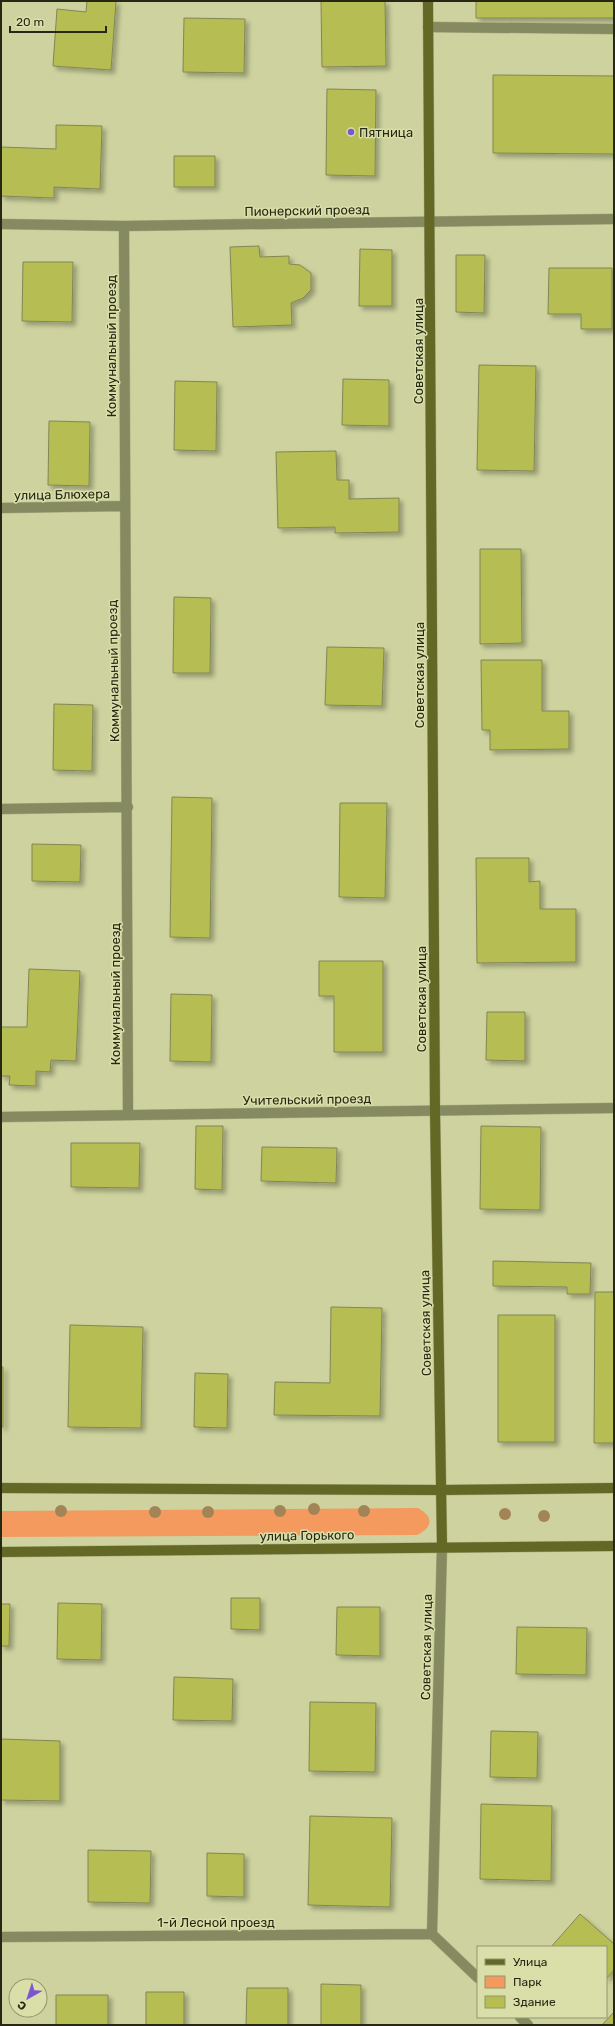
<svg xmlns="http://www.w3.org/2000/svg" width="615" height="2026" viewBox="0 0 615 2026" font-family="Rubik,sans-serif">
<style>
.green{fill:#f49a5f}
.building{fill:#b6be52;stroke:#828655;filter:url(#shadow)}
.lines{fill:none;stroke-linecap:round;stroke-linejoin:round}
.service-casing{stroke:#acb082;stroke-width:11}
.minor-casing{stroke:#acb082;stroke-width:11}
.secondary-casing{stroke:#acb082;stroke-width:11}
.service{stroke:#858a60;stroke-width:10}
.minor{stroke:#858a60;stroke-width:10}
.secondary{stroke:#646825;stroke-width:10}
.tree{fill:#a28456}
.poi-dot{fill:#7a57d1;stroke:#dadfaa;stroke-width:1.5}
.labels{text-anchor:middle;stroke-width:3;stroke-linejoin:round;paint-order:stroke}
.poi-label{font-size:13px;fill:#272814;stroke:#dadfaa;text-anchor:start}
.street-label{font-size:13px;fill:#272814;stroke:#dadfaa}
</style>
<defs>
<filter id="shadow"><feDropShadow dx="3.5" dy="3.5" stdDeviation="2" flood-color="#0004"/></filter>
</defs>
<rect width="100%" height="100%" fill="#cdd29e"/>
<path class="green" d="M 418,1508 C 434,1517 433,1527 417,1535 L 1,1537 L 1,1511 Z"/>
<path class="building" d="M 87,1 L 116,1 L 111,70 L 53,66 L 57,9 L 86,12 Z
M 321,1 L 385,1 L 386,66 L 322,67 Z
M 476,1 L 614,1 L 614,18 L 476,18 Z
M 184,18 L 245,19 L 244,73 L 183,72 Z
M 493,75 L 614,76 L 614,154 L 493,153 Z
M 327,89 L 376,90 L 375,176 L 326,175 Z
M 56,125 L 102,126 L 100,189 L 54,187 L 54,198 L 1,196 L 1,147 L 56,149 Z
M 174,156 L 215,156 L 215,187 L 174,187 Z
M 259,246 L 260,257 L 289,256 L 289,264 L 300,265 L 311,273 L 311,290 L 303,298 L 291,303 L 292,325 L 233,327 L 230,247 Z
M 360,249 L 392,250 L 392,306 L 359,306 Z
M 456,255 L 485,255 L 484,313 L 456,312 Z
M 23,262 L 73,262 L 72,322 L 22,321 Z
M 549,268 L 612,268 L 612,329 L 581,329 L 581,314 L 548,314 Z
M 479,365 L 536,366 L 534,471 L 477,470 Z
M 343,379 L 389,380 L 389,426 L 342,425 Z
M 175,381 L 217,382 L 216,451 L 174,450 Z
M 49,421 L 90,422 L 89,486 L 48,485 Z
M 336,451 L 337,480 L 349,480 L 349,499 L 399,498 L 399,532 L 335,533 L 335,527 L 278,528 L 276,452 Z
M 480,549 L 521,549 L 522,643 L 480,644 Z
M 174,597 L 211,598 L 210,673 L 173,673 Z
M 327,647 L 384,648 L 382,706 L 325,705 Z
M 481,660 L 542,660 L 542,711 L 569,711 L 569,749 L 490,750 L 490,730 L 482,730 Z
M 54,704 L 93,705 L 92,771 L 53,770 Z
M 172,797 L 212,798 L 210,938 L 170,937 Z
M 340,803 L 387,803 L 385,898 L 339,897 Z
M 32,844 L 81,845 L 80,882 L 32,881 Z
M 476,858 L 529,858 L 529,882 L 540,881 L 540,909 L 576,909 L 576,962 L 477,963 Z
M 319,961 L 383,961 L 383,1052 L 334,1052 L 334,996 L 319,996 Z
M 29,969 L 80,971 L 76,1061 L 51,1060 L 50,1072 L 36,1071 L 36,1086 L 9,1085 L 10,1076 L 1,1076 L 1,1027 L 27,1027 Z
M 171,994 L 212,995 L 211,1062 L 170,1061 Z
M 487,1012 L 525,1012 L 525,1061 L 486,1060 Z
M 196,1126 L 223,1126 L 222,1190 L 195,1189 Z
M 481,1126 L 541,1127 L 540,1210 L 480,1209 Z
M 71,1143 L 140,1143 L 139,1188 L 71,1187 Z
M 262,1147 L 337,1148 L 336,1183 L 261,1181 Z
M 493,1261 L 591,1263 L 590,1294 L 567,1294 L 567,1287 L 493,1286 Z
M 595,1292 L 614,1292 L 614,1443 L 594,1443 Z
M 331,1307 L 382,1308 L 380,1416 L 274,1415 L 275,1382 L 330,1383 Z
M 498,1315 L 555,1315 L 555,1442 L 498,1442 Z
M 70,1325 L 143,1327 L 141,1428 L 68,1427 Z
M 1,1367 L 3,1367 L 3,1427 L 1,1427 Z
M 195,1373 L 228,1374 L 227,1428 L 194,1427 Z
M 231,1598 L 260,1598 L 260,1630 L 231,1629 Z
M 58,1603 L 102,1604 L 101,1660 L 57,1659 Z
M 1,1604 L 10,1604 L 9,1646 L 1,1646 Z
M 337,1607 L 380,1607 L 380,1656 L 336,1655 Z
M 517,1627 L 587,1628 L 586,1675 L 516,1674 Z
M 174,1677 L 233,1679 L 232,1721 L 173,1720 Z
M 310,1702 L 376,1703 L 375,1772 L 309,1771 Z
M 491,1731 L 538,1732 L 537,1778 L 490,1777 Z
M 1,1739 L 60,1741 L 60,1801 L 1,1800 Z
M 481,1804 L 552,1806 L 551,1881 L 480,1879 Z
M 310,1816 L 392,1818 L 390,1907 L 308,1905 Z
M 88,1850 L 151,1851 L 150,1903 L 88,1902 Z
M 207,1853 L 244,1854 L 244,1897 L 207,1896 Z
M 580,1914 L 614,1944 L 614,1970 L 606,1979 L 606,1947 L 551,1947 Z
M 321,1984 L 361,1985 L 361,2025 L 321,2025 Z
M 247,1988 L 288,1988 L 288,2025 L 246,2025 Z
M 146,1992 L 184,1992 L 184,2025 L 146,2025 Z
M 56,1995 L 108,1995 L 108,2025 L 56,2025 Z
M 614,2012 L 614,2025 L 602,2025 Z"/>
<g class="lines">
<defs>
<path id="service" d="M 428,27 L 614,29"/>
<path id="minor" d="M 1,224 L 124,226 L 614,219
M 124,226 C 124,522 128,819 128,1115
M 1,508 L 124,506
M 1,809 L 128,807
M 1,1117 L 614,1108
M 442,1546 L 432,1934 L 478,1978
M 1,1937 L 432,1934
M 520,2017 L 528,2025"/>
<path id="secondary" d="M 428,1 L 435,1111 L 442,1546
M 1,1488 L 441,1490 L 614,1488
M 1,1552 L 614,1546"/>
</defs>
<use href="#service" class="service-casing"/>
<use href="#minor" class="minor-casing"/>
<use href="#secondary" class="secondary-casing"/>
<use href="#service" class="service"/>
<use href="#minor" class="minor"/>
<use href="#secondary" class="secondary"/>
</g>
<g class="tree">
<circle cx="314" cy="1509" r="6"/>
<circle cx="61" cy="1511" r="6"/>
<circle cx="280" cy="1511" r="6"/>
<circle cx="364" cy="1511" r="6"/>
<circle cx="155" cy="1512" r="6"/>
<circle cx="208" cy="1512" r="6"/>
<circle cx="505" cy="1514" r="6"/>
<circle cx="544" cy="1516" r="6"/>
</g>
<circle class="poi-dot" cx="351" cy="132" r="4"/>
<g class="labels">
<g class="poi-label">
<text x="359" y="137">Пятница</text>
</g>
<g class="street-label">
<text transform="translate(307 210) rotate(-1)" y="5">Пионерский проезд</text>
<text transform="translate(111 346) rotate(-90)" y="5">Коммунальный проезд</text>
<text transform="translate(418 351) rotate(-90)" y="5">Советская улица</text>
<text transform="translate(62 494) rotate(-1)" y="5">улица Блюхера</text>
<text transform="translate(113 671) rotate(-91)" y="5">Коммунальный проезд</text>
<text transform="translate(419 675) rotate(-90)" y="5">Советская улица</text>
<text transform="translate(115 994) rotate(-90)" y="5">Коммунальный проезд</text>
<text transform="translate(421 999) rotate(-90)" y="5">Советская улица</text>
<text transform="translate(307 1099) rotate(-1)" y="5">Учительский проезд</text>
<text transform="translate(425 1323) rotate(-91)" y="5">Советская улица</text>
<text transform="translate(307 1535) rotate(-1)" y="5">улица Горького</text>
<text transform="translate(426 1647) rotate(-89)" y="5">Советская улица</text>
<text x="216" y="1927">1-й Лесной проезд</text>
</g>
</g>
<rect width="615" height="2026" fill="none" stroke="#272814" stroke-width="4"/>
<rect x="477" y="1946" width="130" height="72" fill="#dadfaa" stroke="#92966e"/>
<rect x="485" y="1959" width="20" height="6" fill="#646825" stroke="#92966e"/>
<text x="513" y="1966" font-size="12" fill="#272814">Улица</text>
<rect x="485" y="1976" width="20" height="12" fill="#f49a5f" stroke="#92966e"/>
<text x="513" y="1986" font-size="12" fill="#272814">Парк</text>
<rect x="485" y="1996" width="20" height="12" fill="#b6be52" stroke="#92966e"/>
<text x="513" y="2006" font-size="12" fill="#272814">Здание</text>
<g transform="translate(28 1998) rotate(219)"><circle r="19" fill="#dadfaa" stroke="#92966e"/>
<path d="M0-3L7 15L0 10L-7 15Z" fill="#7a57d1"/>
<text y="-6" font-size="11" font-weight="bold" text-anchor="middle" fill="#272814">С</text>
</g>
<path d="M10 26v6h96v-6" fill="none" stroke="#272814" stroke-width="2"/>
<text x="16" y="26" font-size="12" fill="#272814" stroke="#dadfaa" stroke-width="3" paint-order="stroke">20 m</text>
</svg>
